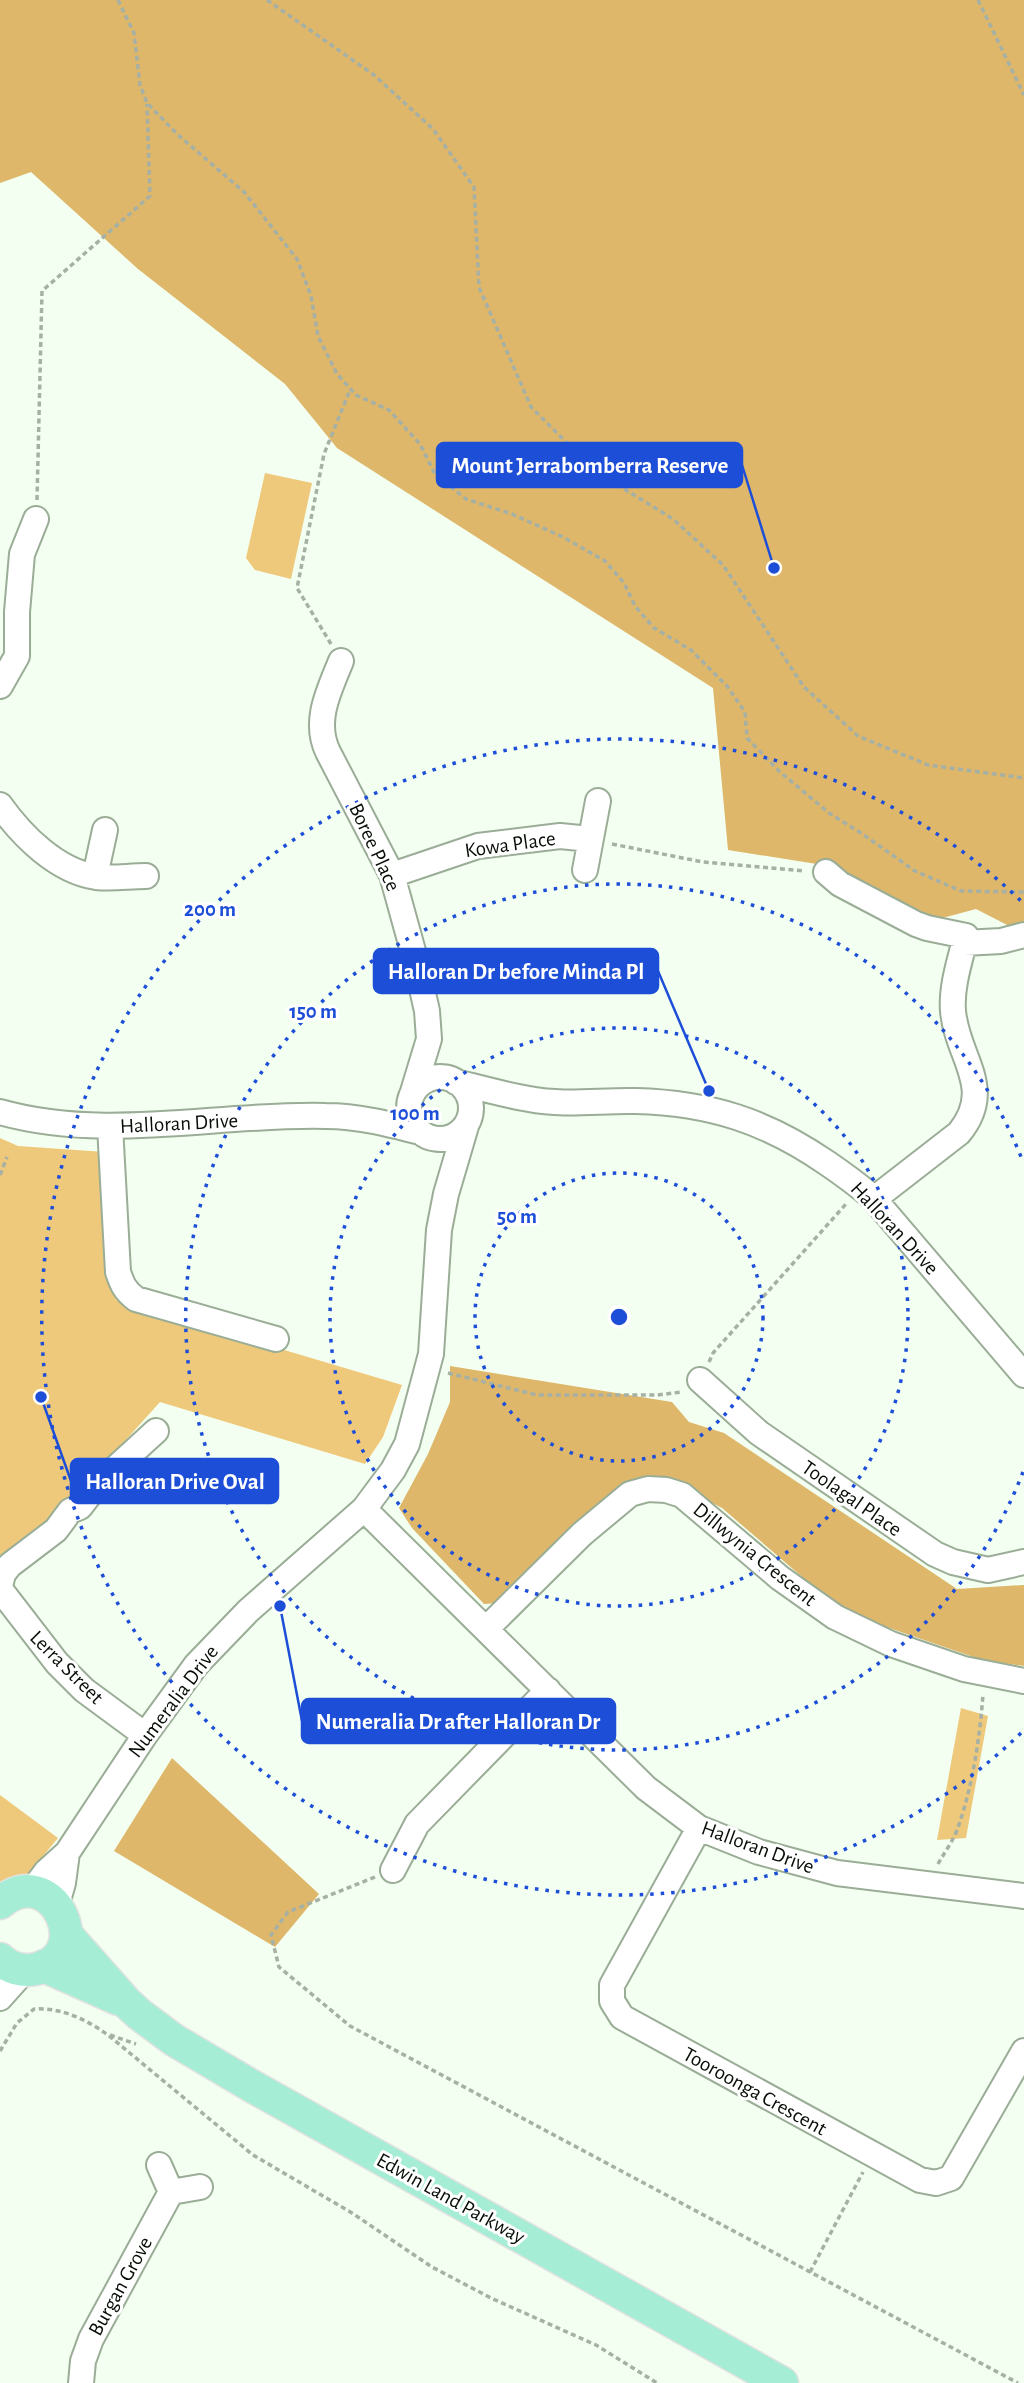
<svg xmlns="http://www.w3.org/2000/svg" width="1024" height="2383" viewBox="0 0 1024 2383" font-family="'Alegreya Sans',sans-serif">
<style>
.green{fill:#efc97b}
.forest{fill:#deb76a}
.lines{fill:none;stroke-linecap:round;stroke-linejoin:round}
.minor-casing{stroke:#9aad96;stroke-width:28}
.major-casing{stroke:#e1e2e1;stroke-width:35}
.path{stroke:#a6b0a4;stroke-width:3.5;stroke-dasharray:5 3.5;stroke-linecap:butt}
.minor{stroke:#fff;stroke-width:24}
.major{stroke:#a5edd4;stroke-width:32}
.ring{fill:none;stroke:#1d4ed8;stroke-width:3.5;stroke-dasharray:3.5 7}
.labels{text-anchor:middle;stroke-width:6;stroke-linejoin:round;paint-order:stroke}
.street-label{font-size:21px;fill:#070e06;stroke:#fff}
.centre{fill:#1d4ed8;stroke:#fff;stroke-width:3.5}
.ring-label{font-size:21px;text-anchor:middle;font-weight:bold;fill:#1d4ed8;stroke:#fff;stroke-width:6;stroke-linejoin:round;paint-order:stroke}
.leader{fill:none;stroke:#1d4ed8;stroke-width:2.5}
.callout-dot{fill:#1d4ed8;stroke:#fff;stroke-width:2.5}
.callout{fill:#1d4ed8;stroke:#1d4ed8;stroke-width:2.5}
.callout-label{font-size:23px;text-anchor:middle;font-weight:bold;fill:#fff}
</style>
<rect width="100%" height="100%" fill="#f3fff0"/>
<path class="green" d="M 265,473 L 312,483 L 291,579 L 255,570 L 246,558 Z
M 0,1138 L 18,1146 L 105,1152 L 116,1300 L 402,1385 L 383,1437 L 365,1464 L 160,1402 L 80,1491 L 43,1528 L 0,1558 Z
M 961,1708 L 988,1716 L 966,1838 L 937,1840 Z
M 0,1795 L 58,1838 L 15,1890 L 0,1887 Z"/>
<path class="forest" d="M 0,0 L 1024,0 L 1024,926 L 1015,929 L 976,909 L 935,920 L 823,865 L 728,850 L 713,688 L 337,448 L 285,384 L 138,269 L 31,172 L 0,183 Z
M 450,1366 L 672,1402 L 689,1422 L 724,1433 L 957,1589 L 1024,1585 L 1024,1666 L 982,1660 L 843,1612 L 722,1508 L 666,1479 L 627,1483 L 577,1522 L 500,1603 L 484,1604 L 412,1528 L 399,1508 L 428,1454 L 450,1402 Z
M 172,1758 L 319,1894 L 275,1947 L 114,1851 Z"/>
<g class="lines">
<defs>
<path id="minor" d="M 341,661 C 329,691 313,721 328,752 L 392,875 L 416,962 L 427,1011 L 429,1039 L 412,1095
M 0,686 L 17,656 L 17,612 L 22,554 L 36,519
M 0,805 C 22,836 57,871 96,877 C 112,879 129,876 146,876
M 585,870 L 598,801
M 826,872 L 840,884 L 916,924 L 927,928 L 966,936 C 960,960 951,987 953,1011 C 957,1058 996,1088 959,1133 L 874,1199
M 392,875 L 478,846 L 560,836 L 590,839
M 95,876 L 105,830
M 964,943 L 1001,941 L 1024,935
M409 1108a31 31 0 1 1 62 0a31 31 0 1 1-62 0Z
M 456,1082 C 480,1088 505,1095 529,1099 C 565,1106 601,1100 636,1101 C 710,1103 766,1121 827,1163 C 843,1174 859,1185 874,1199 L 1024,1375
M 0,1112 C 106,1142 218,1113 326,1116 C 358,1116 389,1124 420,1132
M 110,1126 L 118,1272 C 122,1284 125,1291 136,1299 L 276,1339
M 700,1380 L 759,1433 L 935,1554 L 953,1562 L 988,1570 L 1024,1562
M 364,1509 L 646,1788 L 699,1828 L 759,1852 L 837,1873 L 1024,1896
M 0,1586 L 3,1574 L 10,1565 L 56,1530 L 70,1511 L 80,1507 L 97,1485 L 156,1431
M 0,1589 L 57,1663 L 84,1690 L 145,1735
M 486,1629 L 582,1534 L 630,1494 L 648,1489 L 666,1490 L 682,1495 L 780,1578 L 835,1617 L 891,1644 L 964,1669 L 1024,1681
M 699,1828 L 612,1985 L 612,2001 L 622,2017 L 920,2180 L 936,2183 L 951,2178 L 1024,2051
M 393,1870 L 417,1824 L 548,1690
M 31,1892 L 46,1872 L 67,1853 L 145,1735 L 196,1665 L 248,1611 L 364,1509 L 393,1470 L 407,1444 L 431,1354 L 439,1230 L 446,1194 L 466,1126
M 57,1904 L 63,1883 L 67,1853
M 0,1998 L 25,1970
M 159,2165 L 171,2192
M 81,2383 L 83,2361 L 91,2339 L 171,2192 L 200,2187"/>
<path id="major" d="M 0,1903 C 52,1858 98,1955 36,1969 C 23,1972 9,1968 0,1959
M 66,1934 L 126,2002 L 139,2014 L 174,2040 L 250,2085 L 782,2383
M 44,1966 L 118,1999"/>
</defs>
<use href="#minor" class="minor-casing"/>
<use href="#major" class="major-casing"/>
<path class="path" d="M 118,0 L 134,33 L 140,85 L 147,103 L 177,134 L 244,192 L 297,259 L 311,296 L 318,336 L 337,374 L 356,395 L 389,410 L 420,444 L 435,474 L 466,499 L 512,514 L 563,537 L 605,561 L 624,583 L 635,606 L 654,628 L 691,650 L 727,686 L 745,712 L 747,738 L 780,772 L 829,813 L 861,833 L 915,871 L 961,891 L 1024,892
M 267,0 L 374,75 L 433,129 L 474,187 L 479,287 L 531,407 L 595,471 L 673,519 L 723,565 L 804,687 L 858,736 L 928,765 L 1024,778
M 978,0 L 1024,95
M 37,500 L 42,291 L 150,196 L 147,104
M 331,644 L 297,588 L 324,454 L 350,390
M 612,844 L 703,862 L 805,871
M 0,1175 L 7,1157
M 709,1362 L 713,1353 L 846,1204
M 448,1373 L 537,1395 L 657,1395 L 682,1392
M 938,1864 C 944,1853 952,1843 957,1830 C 972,1790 980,1737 983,1694
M 375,1877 L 288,1912 L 271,1935 L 279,1967 L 350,2026 L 1018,2383
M 110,2035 L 136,2044
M 0,2051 L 17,2023 L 34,2009 C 61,2007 87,2020 108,2035 L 253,2155 L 352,2213 L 432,2267 L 491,2298 L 596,2345 L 657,2383
M 810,2272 L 863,2172"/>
<use href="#minor" class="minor"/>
<use href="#major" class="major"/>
</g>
<g class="ring">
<circle cx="619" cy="1317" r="144"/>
<circle cx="619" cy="1317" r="289"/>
<path d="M1023 1472A433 433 0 1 1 1023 1162"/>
<path d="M1021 1733A578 578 0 1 1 1021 901"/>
</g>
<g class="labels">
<g class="street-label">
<text transform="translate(510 844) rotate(-8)" y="7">Kowa Place</text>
<text transform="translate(375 847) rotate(65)" y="7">Boree Place</text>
<text transform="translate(179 1123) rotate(-3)" y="7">Halloran Drive</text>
<text transform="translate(895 1228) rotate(47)" y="7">Halloran Drive</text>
<text transform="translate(852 1498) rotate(35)" y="7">Toolagal Place</text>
<text transform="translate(755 1554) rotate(39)" y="7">Dillwynia Crescent</text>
<text transform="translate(67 1667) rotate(45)" y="7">Lerra Street</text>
<text transform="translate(173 1701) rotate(-53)" y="7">Numeralia Drive</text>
<text transform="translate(758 1847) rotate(20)" y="7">Halloran Drive</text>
<text transform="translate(755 2091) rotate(29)" y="7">Tooroonga Crescent</text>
<text transform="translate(451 2198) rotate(29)" y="7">Edwin Land Parkway</text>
<text transform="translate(120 2286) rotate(-61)" y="7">Burgan Grove</text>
</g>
</g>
<circle cx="619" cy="1317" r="10" class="centre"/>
<g class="ring-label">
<text x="210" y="916">200 m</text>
<text x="313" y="1018">150 m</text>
<text x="415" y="1120">100 m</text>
<text x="517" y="1223">50 m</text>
</g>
<path class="leader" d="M774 568L742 465M709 1091L658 971M41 1397L71 1481M280 1606L302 1721"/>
<g class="callout-dot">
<circle cx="774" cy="568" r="7"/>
<circle cx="709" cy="1091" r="7"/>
<circle cx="41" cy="1397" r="7"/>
<circle cx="280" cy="1606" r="7"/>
</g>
<g class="callout">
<rect x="437" y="443" width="305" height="44" rx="7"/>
<rect x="374" y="949" width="284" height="44" rx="7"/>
<rect x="71" y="1459" width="207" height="44" rx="7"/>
<rect x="302" y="1699" width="313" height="44" rx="7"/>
</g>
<g class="callout-label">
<text x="590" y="473">Mount Jerrabomberra Reserve</text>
<text x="516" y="979">Halloran Dr before Minda Pl</text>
<text x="175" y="1489">Halloran Drive Oval</text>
<text x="458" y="1729">Numeralia Dr after Halloran Dr</text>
</g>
</svg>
